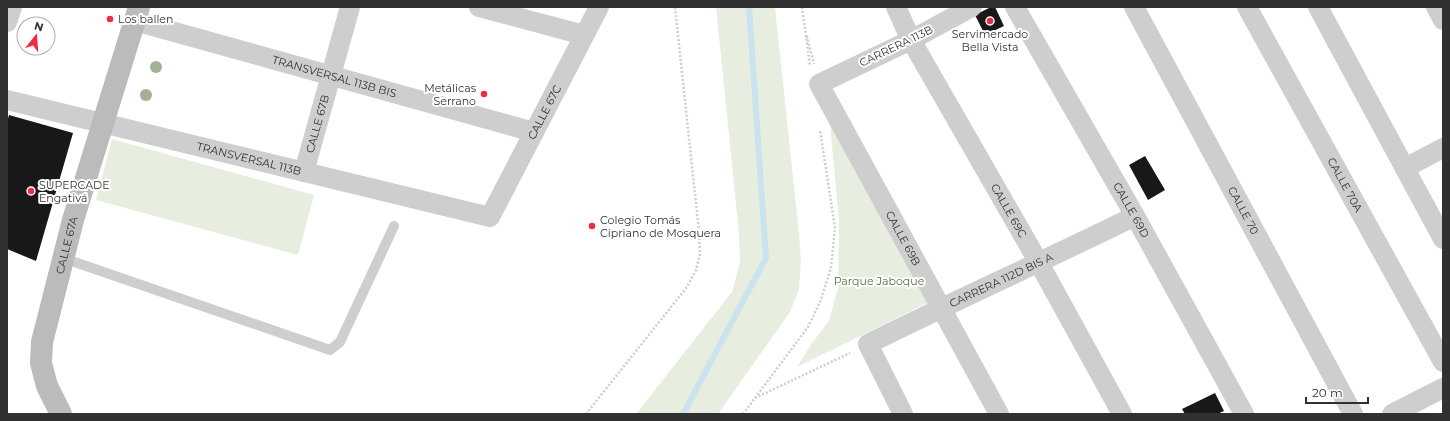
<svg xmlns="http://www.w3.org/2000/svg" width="1450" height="421" viewBox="0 0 1450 421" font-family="Montserrat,sans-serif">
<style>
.green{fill:#e8eedf}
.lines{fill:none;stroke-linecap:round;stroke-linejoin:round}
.stream{stroke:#cbe2ef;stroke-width:6}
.building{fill:#181818}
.path{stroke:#cecece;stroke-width:2.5;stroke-dasharray:2 2;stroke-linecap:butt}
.lane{stroke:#cecece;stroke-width:10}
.street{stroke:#cecece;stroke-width:20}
.secondary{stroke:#bbb;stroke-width:22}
.tree{fill:#a2b093}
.poi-dot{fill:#ef2d42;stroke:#fff;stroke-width:1.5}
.labels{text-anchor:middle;stroke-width:4;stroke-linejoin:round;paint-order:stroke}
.poi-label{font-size:11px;fill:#313131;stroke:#fff;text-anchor:start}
.street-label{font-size:11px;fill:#313131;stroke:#fff}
.park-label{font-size:11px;fill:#56703b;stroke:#fff}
</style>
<rect width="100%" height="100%" fill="#fff"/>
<path class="green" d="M 716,7 L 775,7 L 799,234 L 801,261 L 799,289 L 790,312 L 718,414 L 636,414 L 732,292 L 740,262 L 739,234 Z
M 828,104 L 935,299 L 797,367 L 812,343 L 829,321 L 838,288 L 839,219 Z
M 112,139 L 314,195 L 298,255 L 96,200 Z"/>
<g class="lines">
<path class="stream" d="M 683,414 L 766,258 L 749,7"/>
</g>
<path class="building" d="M 991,7 L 995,7 L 1004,26 L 985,35 L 975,15 Z
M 9,115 L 73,133 L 36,261 L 7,249 L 7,122 Z
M 1145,156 L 1165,190 L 1148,200 L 1129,165 Z
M 1215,393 L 1224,411 L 1217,414 L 1185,414 L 1182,409 Z"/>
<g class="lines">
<path class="path" d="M 802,7 L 810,66
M 807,36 L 814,64
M 755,398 L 850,353
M 586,414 L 687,287 L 696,270 L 700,254 L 699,232 L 675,7
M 743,414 L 808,327 L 820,302 L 831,268 L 835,228 L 820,130"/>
<path class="lane" d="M 63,258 L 330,350 L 340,342 L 394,226"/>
<g class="street">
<path d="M 479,7 L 584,35"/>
<path id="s1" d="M 896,7 L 911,40 L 1039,263 L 1122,414"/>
<path id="s2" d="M 972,7 L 911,40 L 819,84 L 999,414"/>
<path id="s3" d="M 1015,7 L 1135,216 L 1244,414"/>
<path id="s4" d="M 1134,7 L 1353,414"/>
<path id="s5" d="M 1247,7 L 1443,362"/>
<path d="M 1318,7 L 1443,239"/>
<path d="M 1436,7 L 1443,20"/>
<path id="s6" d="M 135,21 L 534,132"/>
<path d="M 7,22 L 12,7"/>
<path id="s7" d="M 7,100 L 490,217 L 599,7"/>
<path d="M 1405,168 L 1443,148"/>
<path id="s8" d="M 304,172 L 350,7"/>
<path id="s9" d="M 903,414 L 868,344 C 956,300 1046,260 1135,216"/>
<path d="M 1392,414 L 1443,388"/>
</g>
<path class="secondary" id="s10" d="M 61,414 L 47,386 L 41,363 L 42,342 L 73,220 L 139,7"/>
</g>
<g class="tree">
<circle cx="156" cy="67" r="6"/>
<circle cx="146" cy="95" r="6"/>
</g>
<g class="poi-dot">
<circle cx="110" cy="19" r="4"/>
<circle cx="990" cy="21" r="4"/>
<circle cx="484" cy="94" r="4"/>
<circle cx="31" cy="191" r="4"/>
<circle cx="592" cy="226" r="4"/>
</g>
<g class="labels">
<g class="poi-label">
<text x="118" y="23">Los ballen</text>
<text x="990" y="38" text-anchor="middle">Servimercado<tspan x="990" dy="13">Bella Vista</tspan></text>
<text x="476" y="92" text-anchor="end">Metálicas<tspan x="476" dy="13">Serrano</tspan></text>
<text x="39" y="189">SUPERCADE<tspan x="39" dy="13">Engativá</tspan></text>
<text x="600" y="224">Colegio Tomás<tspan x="600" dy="13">Cipriano de Mosquera</tspan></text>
</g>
<g class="street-label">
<text transform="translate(896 46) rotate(-26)" y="4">CARRERA 113B</text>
<text dy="4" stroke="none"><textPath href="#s6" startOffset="207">TRANSVERSAL 113B BIS</textPath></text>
<text dy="4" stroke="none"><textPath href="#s7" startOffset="615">CALLE 67C</textPath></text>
<text dy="4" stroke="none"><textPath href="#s8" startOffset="50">CALLE 67B</textPath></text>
<text dy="4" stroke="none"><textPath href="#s7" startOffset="249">TRANSVERSAL 113B</textPath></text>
<text dy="4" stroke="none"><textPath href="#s5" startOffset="203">CALLE 70A</textPath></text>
<text dy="4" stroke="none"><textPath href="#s3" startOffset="234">CALLE 69D</textPath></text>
<text dy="4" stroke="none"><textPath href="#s4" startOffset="231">CALLE 70</textPath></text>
<text dy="4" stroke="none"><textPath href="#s1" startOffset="233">CALLE 69C</textPath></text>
<text dy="4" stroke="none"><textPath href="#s2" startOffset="347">CALLE 69B</textPath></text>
<text dy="4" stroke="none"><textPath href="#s10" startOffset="176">CALLE 67A</textPath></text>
<text dy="4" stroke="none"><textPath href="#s9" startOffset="226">CARRERA 112D BIS A</textPath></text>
</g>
<g class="park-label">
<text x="879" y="285">Parque Jaboque</text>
</g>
</g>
<rect width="1450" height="421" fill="none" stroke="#313131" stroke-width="16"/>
<g transform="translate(36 36) rotate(17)"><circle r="19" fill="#ffffff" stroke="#adadad"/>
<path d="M0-3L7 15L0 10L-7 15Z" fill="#ef2d42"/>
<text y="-6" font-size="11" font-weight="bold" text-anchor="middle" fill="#313131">N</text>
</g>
<path d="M1306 397v6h62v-6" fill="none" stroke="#313131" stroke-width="2"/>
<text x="1312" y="397" font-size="12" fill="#313131" stroke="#ffffff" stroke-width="3" paint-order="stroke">20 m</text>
</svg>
